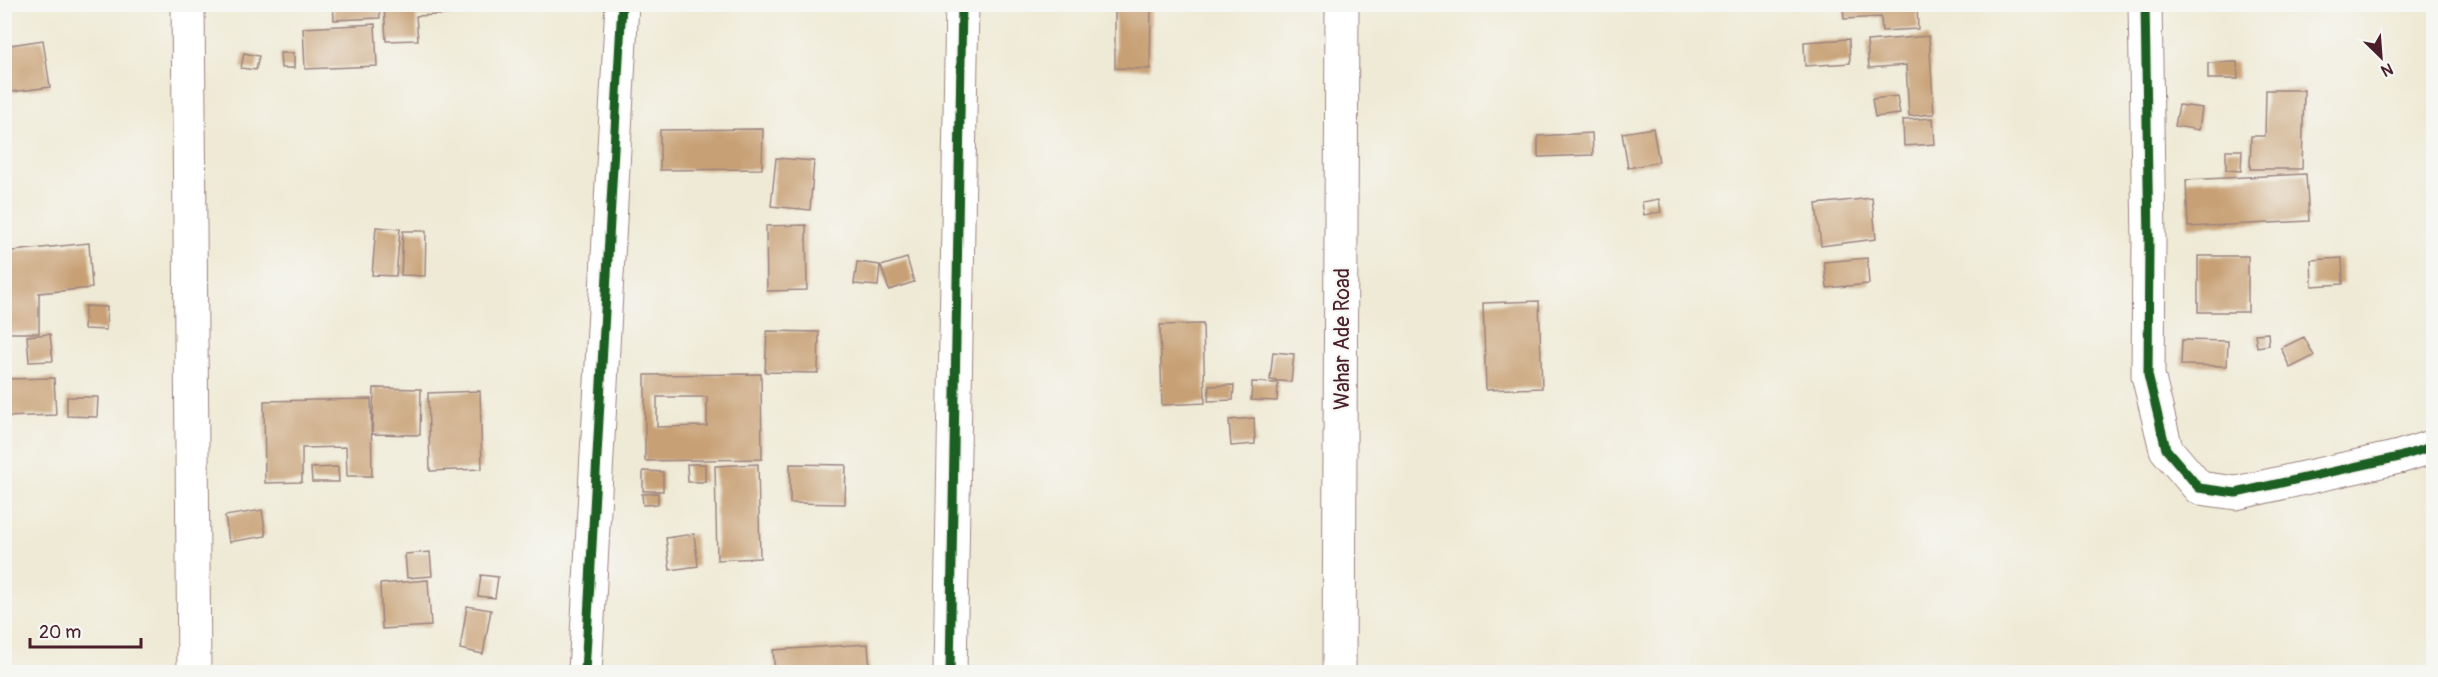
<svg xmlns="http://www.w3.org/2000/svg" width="2438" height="677" viewBox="0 0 2438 677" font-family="Pangolin,sans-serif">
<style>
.building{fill:#c8a074;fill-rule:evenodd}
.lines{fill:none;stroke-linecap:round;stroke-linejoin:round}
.minor-casing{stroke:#9c8480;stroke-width:35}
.minor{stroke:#fff;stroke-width:33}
.cycleway-casing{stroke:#f6f6f2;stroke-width:13}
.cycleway{stroke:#1b5e20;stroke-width:9}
.labels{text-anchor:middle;stroke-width:4.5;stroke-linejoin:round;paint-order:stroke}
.street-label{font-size:21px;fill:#4a1f2b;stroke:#f6f6f2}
</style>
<rect width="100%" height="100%" fill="#f6f6f2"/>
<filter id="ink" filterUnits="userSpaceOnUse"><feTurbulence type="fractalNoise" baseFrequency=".0167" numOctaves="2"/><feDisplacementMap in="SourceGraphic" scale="12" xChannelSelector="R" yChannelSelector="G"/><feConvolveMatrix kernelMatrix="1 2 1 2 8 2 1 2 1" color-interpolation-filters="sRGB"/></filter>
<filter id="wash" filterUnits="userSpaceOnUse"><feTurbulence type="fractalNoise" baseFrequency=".008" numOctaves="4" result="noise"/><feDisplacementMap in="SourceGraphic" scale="24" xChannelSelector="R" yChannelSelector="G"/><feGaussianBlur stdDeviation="1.35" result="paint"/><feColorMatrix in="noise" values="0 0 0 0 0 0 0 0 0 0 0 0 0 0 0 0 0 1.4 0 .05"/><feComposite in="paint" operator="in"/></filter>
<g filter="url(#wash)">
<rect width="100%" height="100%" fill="#efead5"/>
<g id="blocks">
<path class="building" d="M 333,4 L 379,4 L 380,18 L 334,20 Z
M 384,4 L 457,4 L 458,14 L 416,16 L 418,40 L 386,41 Z
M 720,4 L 780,4 L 780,6 L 720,9 Z
M 1115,4 L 1151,4 L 1150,69 L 1115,68 Z
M 1843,4 L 1917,4 L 1918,29 L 1882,31 L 1881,17 L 1844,19 Z
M 375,24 L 377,66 L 305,69 L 303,28 Z
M 1929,36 L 1934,114 L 1909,116 L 1906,65 L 1869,68 L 1867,41 Z
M 1849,39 L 1850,63 L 1805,66 L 1804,42 Z
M 43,40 L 50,87 L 4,93 L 4,46 Z
M 244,53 L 259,56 L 256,70 L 241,68 Z
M 280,53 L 294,53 L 294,68 L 281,68 Z
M 2237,62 L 2238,79 L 2208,79 L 2208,63 Z
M 2266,90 L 2304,90 L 2302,169 L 2250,169 L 2251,136 L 2265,136 Z
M 1897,96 L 1900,114 L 1875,117 L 1872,99 Z
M 2179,105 L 2202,108 L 2199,130 L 2175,126 Z
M 1933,118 L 1935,144 L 1904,146 L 1903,120 Z
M 1653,128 L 1659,162 L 1628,168 L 1622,133 Z
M 763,129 L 762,169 L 660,170 L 660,130 Z
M 1592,133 L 1593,155 L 1538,157 L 1538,136 Z
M 2226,150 L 2242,150 L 2241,171 L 2226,170 Z
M 776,158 L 814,161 L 810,210 L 771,206 Z
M 2306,174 L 2309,221 L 2188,227 L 2186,180 Z
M 1872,198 L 1876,239 L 1821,246 L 1816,204 Z
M 1659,199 L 1661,212 L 1644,215 L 1642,202 Z
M 806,225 L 807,290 L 767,291 L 766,226 Z
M 376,227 L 400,229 L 396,276 L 372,275 Z
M 403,231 L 426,231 L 425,276 L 401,275 Z
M 89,243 L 92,288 L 39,293 L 39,333 L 4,333 L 4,252 Z
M 2198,256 L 2248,256 L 2248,312 L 2198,312 Z
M 907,258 L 914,282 L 889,290 L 881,266 Z
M 1867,258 L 1869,284 L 1827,288 L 1824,262 Z
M 2342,258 L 2343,284 L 2312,286 L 2311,260 Z
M 857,262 L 880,265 L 878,286 L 854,284 Z
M 1539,301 L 1542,388 L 1486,390 L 1483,303 Z
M 85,306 L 107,307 L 106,330 L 84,329 Z
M 1203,324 L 1205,403 L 1162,405 L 1160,325 Z
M 767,331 L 819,332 L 818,373 L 765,372 Z
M 2268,333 L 2269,345 L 2257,347 L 2255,334 Z
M 50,334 L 53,361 L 29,362 L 27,336 Z
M 2304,337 L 2314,356 L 2290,368 L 2281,348 Z
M 2182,340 L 2228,341 L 2227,366 L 2181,365 Z
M 1273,352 L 1294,354 L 1291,382 L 1270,380 Z
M 761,374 L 762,459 L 645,461 L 645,375 ZM 657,397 L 707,397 L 707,426 L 657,427 Z
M 54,378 L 56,415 L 4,417 L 4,379 Z
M 1252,382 L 1278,383 L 1277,401 L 1251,400 Z
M 1234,385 L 1233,400 L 1208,401 L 1209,386 Z
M 374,388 L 421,389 L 420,435 L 372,434 Z
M 480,391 L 482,469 L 430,471 L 428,393 Z
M 67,397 L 98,397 L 97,417 L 67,416 Z
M 371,399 L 372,476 L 347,476 L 346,447 L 302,448 L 302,482 L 265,483 L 264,401 Z
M 1254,418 L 1255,444 L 1231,446 L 1229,420 Z
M 687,464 L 705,464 L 705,482 L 688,482 Z
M 758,464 L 760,558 L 717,560 L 715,466 Z
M 790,464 L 846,465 L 845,504 L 790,503 Z
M 338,467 L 339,482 L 312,482 L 311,468 Z
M 643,471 L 663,472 L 663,491 L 643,491 Z
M 658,493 L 658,504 L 643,505 L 642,494 Z
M 262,510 L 266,536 L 229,542 L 225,516 Z
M 694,534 L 698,566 L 670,570 L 666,538 Z
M 430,552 L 432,576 L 407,578 L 405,554 Z
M 481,575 L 498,577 L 495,598 L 478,596 Z
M 428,580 L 431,626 L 382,629 L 380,584 Z
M 467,606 L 491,610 L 483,654 L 460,649 Z
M 868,644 L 870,672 L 775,672 L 773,650 Z"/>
</g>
</g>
<g filter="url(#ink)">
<use href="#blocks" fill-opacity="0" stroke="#9c8480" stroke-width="1.5"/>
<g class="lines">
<defs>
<path id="minor" d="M 188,4 L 194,672
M 2145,4 L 2149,241 L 2148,375 L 2166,449 L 2199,488 L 2236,493 L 2399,457 L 2434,446
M 585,672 L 622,4
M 950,672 L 962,4
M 1339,672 L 1342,4"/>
</defs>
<use href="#minor" class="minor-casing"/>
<use href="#minor" class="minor"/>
<defs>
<path id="cycleway" d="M 2145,4 L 2149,241 L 2148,375 L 2166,449 L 2199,488 L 2236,493 L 2399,457 L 2434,446
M 585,672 L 622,4
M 950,672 L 962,4"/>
</defs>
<use href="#cycleway" class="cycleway-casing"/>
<use href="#cycleway" class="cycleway"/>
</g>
</g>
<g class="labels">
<g class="street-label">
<text transform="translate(1342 339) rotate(-90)" y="7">Wahar Ade Road</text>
</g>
</g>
<rect width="2438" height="677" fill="none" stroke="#f6f6f2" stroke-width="24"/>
<g transform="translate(2381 57) rotate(155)" stroke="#f6f6f2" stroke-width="4.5" paint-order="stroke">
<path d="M0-4.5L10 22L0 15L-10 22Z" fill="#4a1f2b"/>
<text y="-9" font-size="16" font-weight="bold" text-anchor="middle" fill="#4a1f2b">N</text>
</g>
<path d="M30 638v9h111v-9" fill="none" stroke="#4a1f2b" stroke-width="3"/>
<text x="39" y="638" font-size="18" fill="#4a1f2b" stroke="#f6f6f2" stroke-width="4.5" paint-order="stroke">20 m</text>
</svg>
